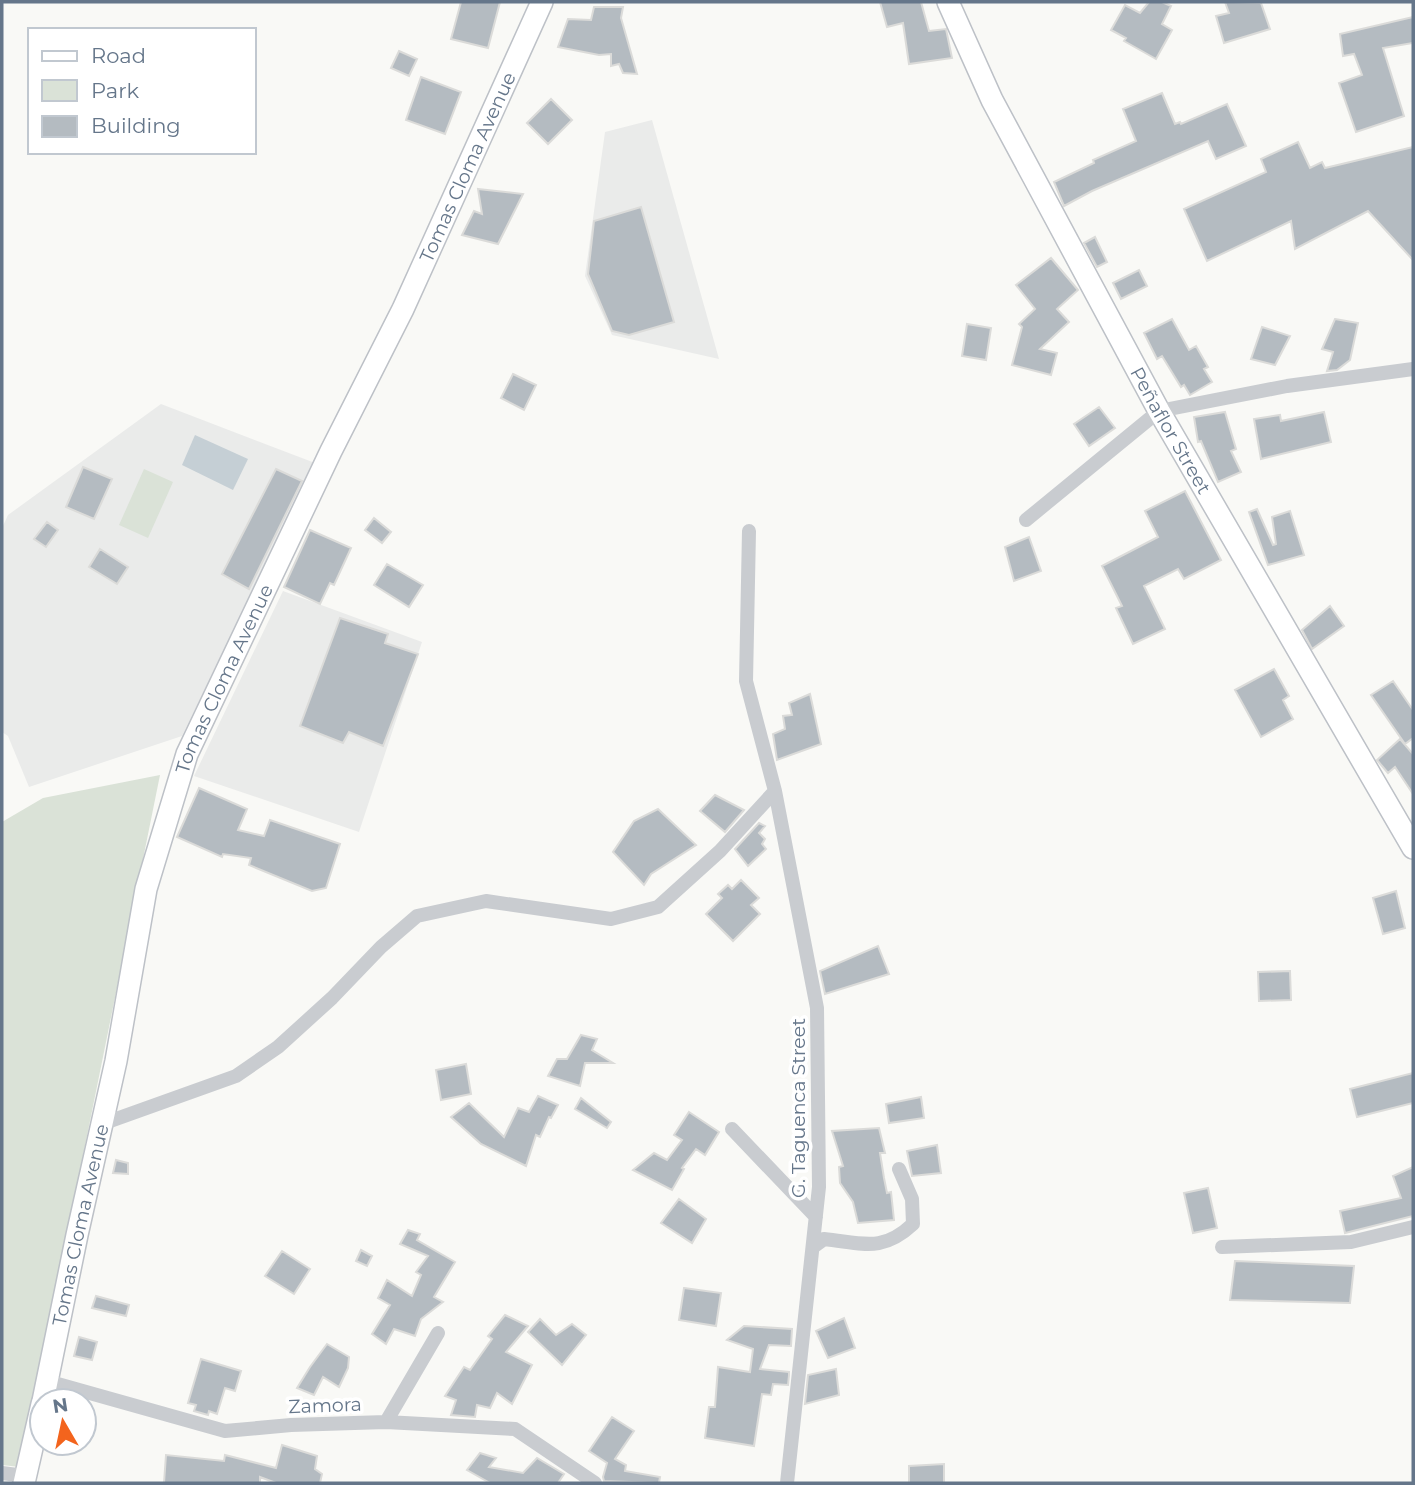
<svg xmlns="http://www.w3.org/2000/svg" width="1415" height="1485" viewBox="0 0 1415 1485" font-family="Montserrat,sans-serif">
<style>
.built{fill:#eaebea}
.green{fill:#dae2d7}
.water{fill:#c5cfd5}
.building{fill:#b4bbc1;stroke:#dbdbd9;stroke-width:2}
.lines{fill:none;stroke-linecap:round;stroke-linejoin:round}
.secondary-casing{stroke:#bdc1c7;stroke-width:24}
.minor{stroke:#c9ccd0;stroke-width:14}
.secondary{stroke:#fff;stroke-width:21}
.labels{text-anchor:middle;stroke-width:7;stroke-linejoin:round;paint-order:stroke}
.street-label{font-size:19px;fill:#65768a;stroke:#fff}
</style>
<rect width="100%" height="100%" fill="#f9f9f6"/>
<path class="built" d="M 652,120 L 719,359 L 612,335 L 585,276 L 605,132 Z
M 161,404 L 315,463 L 182,736 L 29,787 L 8,736 L 2,732 L 2,528 L 8,515 Z
M 283,591 L 422,642 L 359,832 L 194,776 Z"/>
<path class="green" d="M 144,469 L 173,482 L 148,538 L 119,525 Z
M 160,775 L 20,1467 L 2,1465 L 2,822 L 43,798 Z"/>
<path class="water" d="M 195,435 L 248,459 L 233,490 L 182,465 Z"/>
<path class="building" d="M 461,2 L 500,2 L 488,48 L 451,39 Z
M 880,2 L 921,2 L 929,31 L 946,29 L 952,58 L 909,64 L 903,23 L 887,27 Z
M 1149,2 L 1162,2 L 1171,6 L 1162,24 L 1172,30 L 1156,59 L 1124,41 L 1126,38 L 1111,30 L 1125,5 L 1140,13 Z
M 1225,2 L 1261,3 L 1270,29 L 1224,43 L 1216,16 L 1229,13 Z
M 594,7 L 623,7 L 621,18 L 637,74 L 623,73 L 619,64 L 611,66 L 611,54 L 599,55 L 558,47 L 568,19 L 591,20 Z
M 1413,17 L 1413,43 L 1383,48 L 1404,116 L 1356,132 L 1339,83 L 1362,75 L 1354,54 L 1343,56 L 1340,34 Z
M 399,51 L 417,59 L 409,76 L 391,68 Z
M 421,77 L 461,92 L 445,134 L 406,120 Z
M 1162,93 L 1175,124 L 1180,122 L 1181,124 L 1227,104 L 1246,146 L 1216,159 L 1208,141 L 1092,191 L 1064,206 L 1054,182 L 1094,163 L 1093,160 L 1136,141 L 1123,109 Z
M 551,99 L 572,120 L 548,144 L 527,123 Z
M 1298,142 L 1310,168 L 1322,162 L 1325,168 L 1413,147 L 1413,260 L 1368,211 L 1295,249 L 1291,221 L 1207,261 L 1184,209 L 1266,172 L 1261,159 Z
M 478,189 L 523,194 L 498,244 L 462,235 L 474,211 L 482,214 Z
M 641,207 L 674,322 L 629,335 L 612,331 L 588,274 L 594,221 Z
M 1095,237 L 1107,262 L 1097,267 L 1084,243 Z
M 1051,258 L 1078,290 L 1057,309 L 1069,322 L 1040,349 L 1057,353 L 1051,375 L 1012,365 L 1022,327 L 1019,324 L 1035,309 L 1016,285 Z
M 1139,270 L 1147,286 L 1121,299 L 1113,283 Z
M 1172,319 L 1189,350 L 1196,346 L 1208,367 L 1204,369 L 1212,382 L 1190,395 L 1184,385 L 1181,387 L 1162,356 L 1157,359 L 1144,333 Z
M 1335,319 L 1358,323 L 1350,360 L 1337,370 L 1327,371 L 1333,352 L 1322,349 Z
M 967,324 L 991,328 L 986,360 L 962,356 Z
M 1262,327 L 1290,336 L 1275,365 L 1251,359 Z
M 513,374 L 536,385 L 524,410 L 501,398 Z
M 1099,407 L 1115,428 L 1089,446 L 1074,424 Z
M 1225,412 L 1236,449 L 1231,451 L 1241,472 L 1218,482 L 1201,441 L 1198,442 L 1194,417 Z
M 1324,412 L 1331,442 L 1261,459 L 1254,419 L 1280,415 L 1281,421 Z
M 83,467 L 112,479 L 94,519 L 66,507 Z
M 276,469 L 302,481 L 249,589 L 222,574 Z
M 1185,491 L 1221,560 L 1184,579 L 1178,569 L 1144,586 L 1165,629 L 1133,644 L 1116,608 L 1122,606 L 1102,566 L 1158,537 L 1145,511 Z
M 1257,509 L 1273,545 L 1276,544 L 1272,517 L 1290,511 L 1304,555 L 1268,565 L 1249,512 Z
M 374,518 L 391,532 L 382,543 L 365,530 Z
M 47,522 L 58,530 L 46,547 L 34,539 Z
M 310,530 L 351,548 L 334,585 L 330,583 L 320,604 L 284,587 Z
M 1029,537 L 1041,571 L 1014,581 L 1005,547 Z
M 100,549 L 128,567 L 117,584 L 89,567 Z
M 387,564 L 423,585 L 409,607 L 374,585 Z
M 1330,606 L 1344,626 L 1312,649 L 1302,630 Z
M 340,618 L 388,634 L 385,643 L 418,654 L 383,746 L 349,732 L 343,743 L 300,726 Z
M 1274,669 L 1289,696 L 1283,700 L 1293,719 L 1261,737 L 1235,690 Z
M 1393,681 L 1413,710 L 1413,738 L 1405,744 L 1371,695 Z
M 810,694 L 821,744 L 777,760 L 773,734 L 785,729 L 783,716 L 792,715 L 789,703 Z
M 1400,739 L 1413,754 L 1413,794 L 1395,767 L 1388,773 L 1377,760 Z
M 199,788 L 247,809 L 238,830 L 264,836 L 270,820 L 340,844 L 326,888 L 312,891 L 249,865 L 251,858 L 223,854 L 222,857 L 177,837 Z
M 715,795 L 744,810 L 725,832 L 700,811 Z
M 658,809 L 696,845 L 651,874 L 644,885 L 613,852 L 634,821 Z
M 759,823 L 765,826 L 759,833 L 765,839 L 762,844 L 766,849 L 748,866 L 735,849 Z
M 741,880 L 759,898 L 751,905 L 760,914 L 733,941 L 706,914 L 722,898 L 718,894 L 728,885 L 732,889 Z
M 1396,891 L 1405,928 L 1383,934 L 1373,898 Z
M 878,946 L 889,974 L 825,994 L 820,971 Z
M 1290,971 L 1291,1000 L 1259,1001 L 1258,972 Z
M 581,1035 L 597,1039 L 592,1050 L 613,1063 L 585,1063 L 580,1086 L 548,1076 L 557,1059 L 567,1059 Z
M 466,1064 L 471,1094 L 441,1100 L 436,1070 Z
M 1413,1073 L 1413,1103 L 1357,1117 L 1350,1089 Z
M 538,1096 L 558,1105 L 551,1118 L 549,1117 L 540,1137 L 536,1135 L 526,1166 L 481,1144 L 451,1117 L 469,1103 L 504,1137 L 518,1108 L 529,1112 Z
M 921,1097 L 924,1118 L 889,1123 L 886,1104 Z
M 581,1098 L 611,1122 L 607,1128 L 575,1109 Z
M 689,1112 L 719,1132 L 705,1155 L 696,1149 L 682,1168 L 684,1169 L 672,1190 L 633,1170 L 654,1153 L 667,1160 L 682,1140 L 674,1135 Z
M 879,1128 L 885,1153 L 880,1153 L 884,1178 L 887,1193 L 891,1192 L 894,1220 L 858,1223 L 853,1202 L 840,1183 L 839,1167 L 843,1166 L 832,1131 Z
M 937,1145 L 941,1173 L 912,1176 L 907,1151 Z
M 116,1160 L 128,1163 L 128,1174 L 113,1173 Z
M 1413,1167 L 1413,1216 L 1345,1233 L 1340,1211 L 1401,1198 L 1393,1176 Z
M 1208,1188 L 1217,1228 L 1193,1233 L 1184,1193 Z
M 679,1199 L 706,1219 L 692,1243 L 661,1223 Z
M 408,1230 L 420,1234 L 417,1240 L 455,1262 L 434,1297 L 443,1302 L 421,1319 L 415,1336 L 394,1329 L 386,1344 L 372,1334 L 390,1305 L 378,1298 L 387,1280 L 412,1296 L 421,1275 L 416,1272 L 428,1256 L 400,1244 Z
M 361,1250 L 372,1256 L 367,1266 L 356,1261 Z
M 282,1251 L 310,1269 L 294,1294 L 265,1276 Z
M 1235,1261 L 1354,1266 L 1350,1303 L 1230,1300 Z
M 684,1288 L 721,1293 L 716,1326 L 679,1320 Z
M 96,1296 L 129,1305 L 126,1316 L 92,1308 Z
M 505,1315 L 528,1326 L 506,1352 L 532,1365 L 512,1404 L 497,1393 L 490,1408 L 477,1405 L 475,1417 L 451,1415 L 456,1400 L 445,1396 L 464,1367 L 470,1370 L 492,1339 L 488,1336 Z
M 844,1318 L 855,1348 L 828,1358 L 816,1331 Z
M 540,1319 L 556,1335 L 572,1324 L 586,1335 L 562,1365 L 528,1332 Z
M 744,1326 L 792,1329 L 791,1346 L 769,1345 L 760,1369 L 789,1372 L 789,1375 L 788,1385 L 773,1384 L 771,1395 L 762,1394 L 754,1446 L 705,1438 L 709,1407 L 715,1407 L 718,1367 L 750,1372 L 753,1349 L 727,1340 Z
M 79,1337 L 97,1342 L 92,1360 L 74,1356 Z
M 327,1344 L 349,1357 L 348,1368 L 339,1387 L 323,1377 L 314,1395 L 297,1388 L 310,1367 Z
M 201,1359 L 241,1371 L 235,1391 L 225,1388 L 217,1414 L 209,1411 L 208,1415 L 194,1411 L 196,1405 L 188,1403 Z
M 836,1369 L 839,1395 L 805,1404 L 808,1375 Z
M 612,1417 L 634,1431 L 615,1459 L 626,1465 L 625,1471 L 660,1477 L 659,1483 L 604,1481 L 603,1477 L 607,1463 L 589,1451 Z
M 282,1445 L 317,1456 L 315,1469 L 322,1474 L 320,1483 L 276,1483 L 260,1477 L 260,1483 L 164,1483 L 166,1455 L 224,1461 L 225,1455 L 276,1468 Z
M 480,1453 L 496,1458 L 489,1467 L 523,1473 L 537,1458 L 564,1474 L 558,1483 L 490,1483 L 467,1470 Z
M 944,1464 L 944,1483 L 909,1483 L 909,1466 Z"/>
<g class="lines">
<defs>
<g id="secondary">
<path id="s1" d="M 948,2 L 992,100 L 1159,411 L 1413,848"/>
<path id="s2" d="M 43,1401 L 77,1235 L 116,1061 L 146,889 L 187,754 L 331,451 L 403,309 L 542,2"/>
<path d="M 24,1483 L 42,1404"/>
</g>
</defs>
<use href="#secondary" class="secondary-casing"/>
<path class="minor" d="M 1026,520 L 1159,411 L 1287,386 L 1413,369
M 749,531 L 746,681 L 775,791 L 817,1008 L 819,1187 L 787,1483
M 102,1124 L 236,1076 L 278,1047 L 332,998 L 381,947 L 417,916 L 486,901 L 611,919 L 658,907 L 720,851 L 775,791
M 732,1129 L 816,1217
M 813,1247 L 824,1239 C 863,1243 882,1253 913,1224 L 912,1199 L 899,1169
M 1222,1247 L 1351,1242 L 1413,1227
M 47,1381 L 225,1431 L 291,1425 L 386,1422 L 515,1429 L 595,1483
M 386,1422 L 438,1333
M 2,1473 L 25,1476"/>
<use href="#secondary" class="secondary"/>
</g>
<g class="labels">
<g class="street-label">
<text dy="7" stroke="none"><textPath href="#s2" startOffset="1314">Tomas Cloma Avenue</textPath></text>
<text dy="7" stroke="none"><textPath href="#s1" startOffset="483">Peñaflor Street</textPath></text>
<text dy="7" stroke="none"><textPath href="#s2" startOffset="747">Tomas Cloma Avenue</textPath></text>
<text transform="translate(798 1108) rotate(-90)" y="7">G. Taguenca Street</text>
<text dy="7" stroke="none"><textPath href="#s2" startOffset="180">Tomas Cloma Avenue</textPath></text>
<text transform="translate(325 1405) rotate(-2)" y="7">Zamora</text>
</g>
</g>
<rect width="1415" height="1485" fill="none" stroke="#65768a" stroke-width="7"/>
<rect x="28" y="28" width="228" height="126" fill="#ffffff" stroke="#c1c8d0" stroke-width="2"/>
<rect x="42" y="51" width="35" height="10" fill="#ffffff" stroke="#c1c8d0" stroke-width="2"/>
<text x="91" y="63" font-size="21" fill="#65768a">Road</text>
<rect x="42" y="80" width="35" height="21" fill="#dae2d7" stroke="#c1c8d0" stroke-width="2"/>
<text x="91" y="98" font-size="21" fill="#65768a">Park</text>
<rect x="42" y="116" width="35" height="21" fill="#b4bbc1" stroke="#c1c8d0" stroke-width="2"/>
<text x="91" y="133" font-size="21" fill="#65768a">Building</text>
<g transform="translate(63 1422) rotate(351)"><circle r="33" fill="#ffffff" stroke="#c1c8d0" stroke-width="2"/>
<path d="M0-5L12 26L0 18L-12 26Z" fill="#f3641d"/>
<text y="-10" font-size="19" font-weight="bold" text-anchor="middle" fill="#65768a">N</text>
</g>
</svg>
